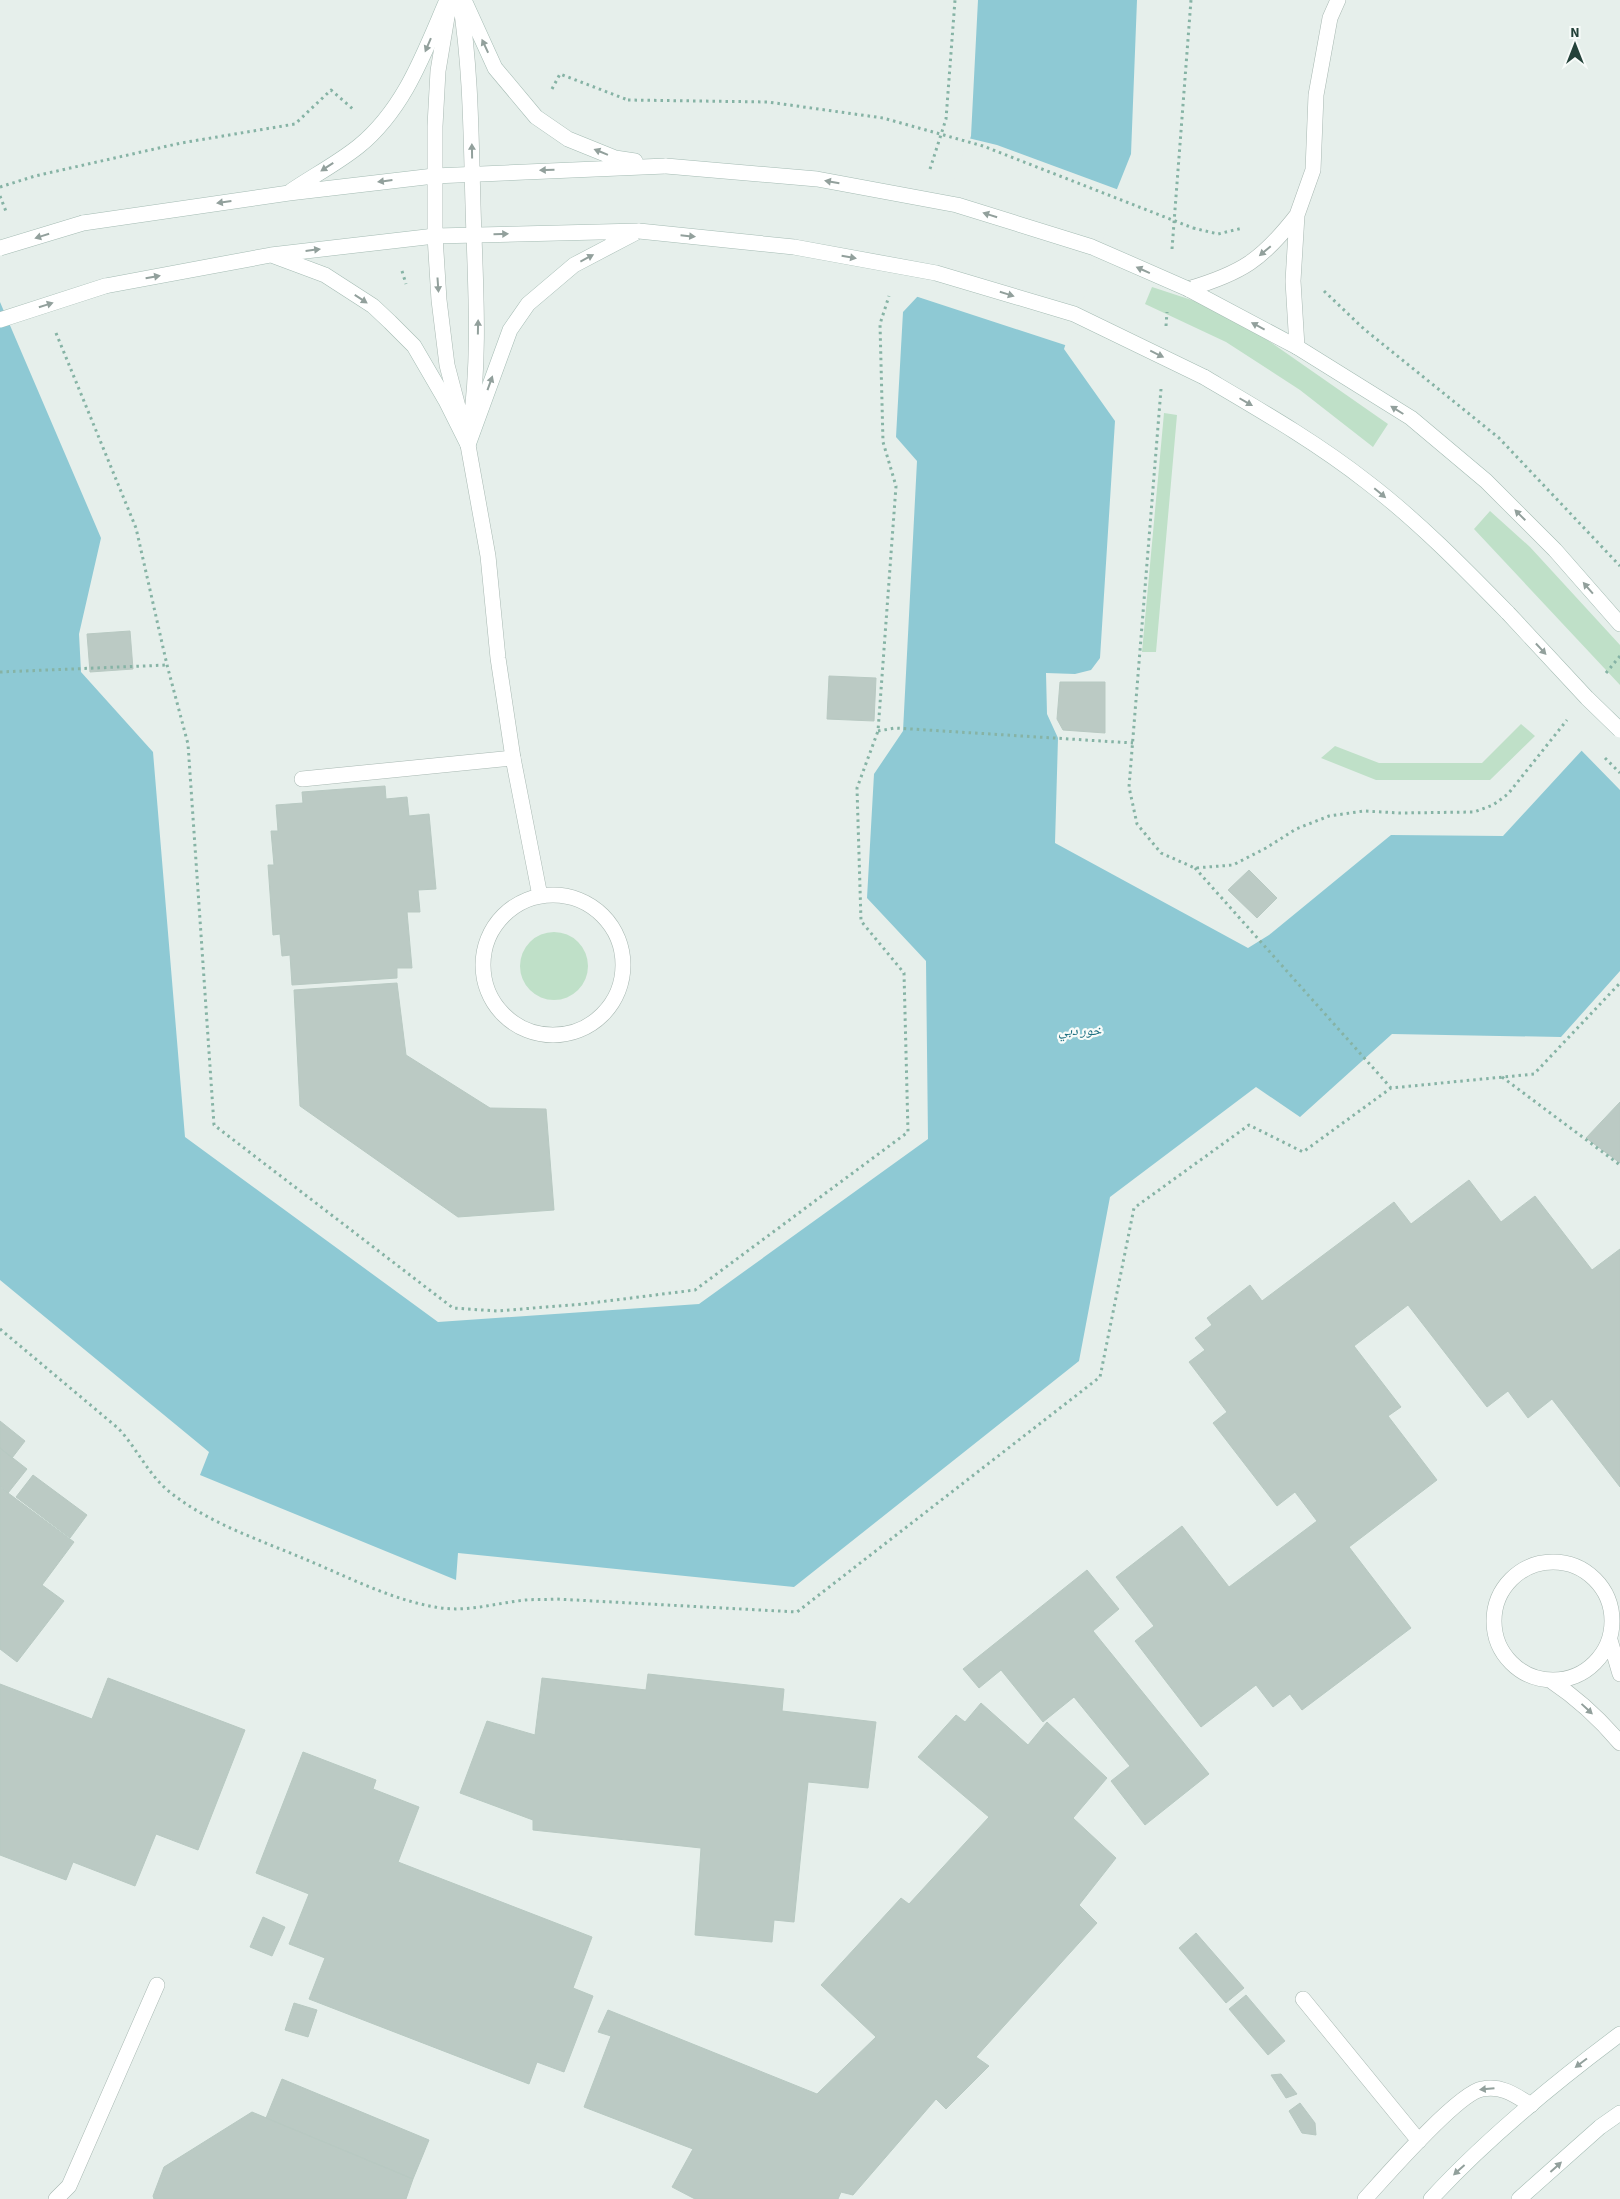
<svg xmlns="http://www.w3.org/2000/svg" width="1620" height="2199" viewBox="0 0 1620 2199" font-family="'Source Sans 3','Noto Naskh Arabic',sans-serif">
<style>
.green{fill:#bfe0c8}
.water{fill:#8ec9d4}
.pier{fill:#e6efeb}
.building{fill:#bbcac4;stroke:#b8c9c2}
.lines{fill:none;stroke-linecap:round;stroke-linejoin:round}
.lane-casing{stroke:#a8b8b2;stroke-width:16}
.street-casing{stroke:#a8b8b2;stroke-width:16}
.secondary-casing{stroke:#a4bbb3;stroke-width:16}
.path{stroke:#86b3a5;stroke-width:3;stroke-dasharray:2.5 4;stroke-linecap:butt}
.lane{stroke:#fff;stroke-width:15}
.street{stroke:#fff;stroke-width:15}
.secondary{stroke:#fff;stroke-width:15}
.secondary-bridge-casing{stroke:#a4bbb3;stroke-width:16;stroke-linecap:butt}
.path-bridge{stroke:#86b3a5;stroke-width:3;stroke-dasharray:2.5 4;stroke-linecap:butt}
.secondary-bridge{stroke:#fff;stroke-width:15}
.oneway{fill:#92a09c}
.labels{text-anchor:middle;stroke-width:4.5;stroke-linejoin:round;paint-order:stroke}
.water-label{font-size:14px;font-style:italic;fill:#1c6f80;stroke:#f7fbf9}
</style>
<rect width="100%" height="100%" fill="#e6efeb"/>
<path class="green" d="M 1152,287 L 1213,307 L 1256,332 L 1388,424 L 1373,447 L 1300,390 L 1226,342 L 1145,304 Z
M 1164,413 L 1177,415 L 1156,652 L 1142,652 Z
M 1490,511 L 1530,547 L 1620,645 L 1620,685 L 1474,529 Z
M 1521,724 L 1535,736 L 1490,780 L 1376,780 L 1321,758 L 1335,746 L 1379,763 L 1482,763 Z
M520 966a34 34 0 1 1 68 0a34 34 0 1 1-68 0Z"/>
<path class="water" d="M 978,0 L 1137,0 L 1131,154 L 1117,189 L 1064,349 L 1115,421 L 1100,658 L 1091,670 L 1075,674 L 1046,673 L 1047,714 L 1058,738 L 1055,843 L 1248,948 L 1269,935 L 1391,835 L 1503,836 L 1620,709 L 1620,971 L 1561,1037 L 1392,1034 L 1300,1117 L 1256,1087 L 1110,1197 L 1079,1361 L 794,1587 L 458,1553 L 456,1580 L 200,1475 L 209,1452 L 0,1280 L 0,302 L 101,538 L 79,634 L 81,672 L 153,752 L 185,1137 L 438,1322 L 699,1304 L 928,1139 L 926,961 L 867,898 L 874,774 L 903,731 L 917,461 L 896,437 L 903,312 L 918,296 L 971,136 Z"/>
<path class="pier" d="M 968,138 L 997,145 L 1119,190 L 1068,346 L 915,296 Z
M 1620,707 L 1620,790 L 1580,749 Z"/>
<path class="building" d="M 130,631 L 133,669 L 90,672 L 87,634 Z
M 829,676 L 876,678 L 874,721 L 827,719 Z
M 1060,682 L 1105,682 L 1105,733 L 1063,730 L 1057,719 Z
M 385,786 L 386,799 L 407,797 L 409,816 L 429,814 L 436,889 L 418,890 L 420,912 L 407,912 L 412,968 L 397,968 L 397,978 L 292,985 L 290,955 L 282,956 L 280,934 L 273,935 L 268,865 L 274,865 L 271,831 L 278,831 L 276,805 L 303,803 L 302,792 Z
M 1249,870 L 1277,898 L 1257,918 L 1228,890 Z
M 397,983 L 406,1055 L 490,1108 L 546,1109 L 554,1210 L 458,1217 L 300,1106 L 294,990 Z
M 1620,1102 L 1620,1163 L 1586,1138 Z
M 1469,1180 L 1501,1222 L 1535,1196 L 1592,1270 L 1620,1249 L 1620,1487 L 1552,1399 L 1528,1418 L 1508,1391 L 1487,1407 L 1408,1305 L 1354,1346 L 1401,1407 L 1388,1416 L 1437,1480 L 1349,1547 L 1411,1628 L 1302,1710 L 1290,1694 L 1273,1707 L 1256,1685 L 1201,1727 L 1135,1641 L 1154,1626 L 1116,1577 L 1182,1526 L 1229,1587 L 1317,1521 L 1295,1492 L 1277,1506 L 1213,1423 L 1227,1412 L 1189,1362 L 1205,1350 L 1195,1338 L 1212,1325 L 1207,1318 L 1250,1285 L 1262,1301 L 1394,1202 L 1411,1224 Z
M 0,1421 L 25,1441 L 12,1458 L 0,1448 Z
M 0,1448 L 27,1469 L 8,1493 L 0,1486 Z
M 33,1475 L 87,1515 L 70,1538 L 16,1497 Z
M 0,1487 L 74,1542 L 42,1585 L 64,1601 L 17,1662 L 0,1649 Z
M 1087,1570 L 1119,1609 L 1093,1631 L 1209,1774 L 1145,1825 L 1111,1781 L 1130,1766 L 1074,1697 L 1043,1722 L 1001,1670 L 979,1688 L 963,1669 Z
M 648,1674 L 784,1689 L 782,1711 L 876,1722 L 868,1788 L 808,1782 L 794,1922 L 774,1920 L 772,1942 L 695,1935 L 701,1848 L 533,1830 L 533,1820 L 460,1793 L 487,1721 L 535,1735 L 542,1678 L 646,1690 Z
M 108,1678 L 245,1730 L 198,1850 L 156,1834 L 135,1886 L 73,1862 L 66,1880 L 0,1855 L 0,1684 L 92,1719 Z
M 981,1703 L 1028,1745 L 1047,1722 L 1107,1778 L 1073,1818 L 1116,1858 L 1079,1905 L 1097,1923 L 976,2057 L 989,2066 L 946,2109 L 936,2099 L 853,2195 L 841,2192 L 838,2199 L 695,2199 L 672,2187 L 693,2149 L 584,2107 L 611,2036 L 598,2032 L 608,2010 L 817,2094 L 876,2037 L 821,1985 L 901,1898 L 909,1904 L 989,1817 L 918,1757 L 956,1715 L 965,1722 Z
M 303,1752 L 376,1780 L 373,1789 L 419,1807 L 398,1862 L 592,1937 L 573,1988 L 593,1996 L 564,2072 L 537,2062 L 529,2084 L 309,1999 L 325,1958 L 289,1944 L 309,1894 L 256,1873 Z
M 263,1917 L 285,1927 L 272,1956 L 250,1947 Z
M 1196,1933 L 1244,1988 L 1226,2003 L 1179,1948 Z
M 1246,1995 L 1285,2041 L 1268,2055 L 1229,2009 Z
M 294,2003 L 317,2010 L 308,2037 L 285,2030 Z
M 1281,2074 L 1297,2094 L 1286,2098 L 1271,2075 Z
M 282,2079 L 429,2140 L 413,2179 L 266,2118 Z
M 1300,2103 L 1315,2123 L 1316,2135 L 1302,2133 L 1289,2111 Z
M 252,2112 L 413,2179 L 406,2199 L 154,2199 L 153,2196 L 164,2167 Z"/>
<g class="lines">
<defs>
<path id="lane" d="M 1188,289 C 1242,273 1262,260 1297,215
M 1297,347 L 1293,281 L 1297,215 L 1313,170 L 1316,95 L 1330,18 L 1338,0
M 302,779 L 513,758
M 1303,1999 L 1419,2141
M 56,2199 L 69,2186 L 157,1985
M 1365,2199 C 1384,2178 1458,2093 1482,2089 C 1502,2085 1515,2095 1531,2105"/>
<path id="street" d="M 460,0 C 471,68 471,136 473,205 C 475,280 481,354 470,429
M 449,5 L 438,71 L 435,126 L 435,236 L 439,300 L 447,365 L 468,445 L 488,556 L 498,658 L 513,758 L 540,896
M483 965a70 70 0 1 1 140 0a70 70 0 1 1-140 0Z
M1494 1621a59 59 0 1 1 118 0a59 59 0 1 1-118 0Z
M 1610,1640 L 1620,1674
M 1550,1680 C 1577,1698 1599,1718 1620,1743"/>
<path id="secondary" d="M 464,0 L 495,68 L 536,117 L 568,139 L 615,158 L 635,161
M 291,191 C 313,176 338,163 359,146 C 405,108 424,53 447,0
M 83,223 L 289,193 L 434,176 L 666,166
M 274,256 L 325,275 L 373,306 L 390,322 L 414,346 L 446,401 L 468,445
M 105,286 L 271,255 L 435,236 L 639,231
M 1188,289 L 1297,347 L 1411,418 L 1486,481 L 1555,550 L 1620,624
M 1204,377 C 1260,410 1316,442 1367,482 C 1418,521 1463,567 1508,613
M 468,445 L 510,330 L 528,304 L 574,265 L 635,233
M 1431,2199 C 1487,2138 1553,2084 1620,2034
M 1519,2199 L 1600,2127 L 1620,2113"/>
</defs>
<use href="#lane" class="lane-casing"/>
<use href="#street" class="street-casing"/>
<use href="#secondary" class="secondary-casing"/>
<path class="path" d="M 552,89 L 560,74 L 628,100
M 930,169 L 946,119 L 955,0
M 0,187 L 35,176 L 181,143 L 295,124 L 331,90 L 354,110
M 0,196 L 7,214
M 1193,228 L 1218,234 L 1243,228
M 1172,249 L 1191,0
M 402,271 L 406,284
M 1324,291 L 1364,329 L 1499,438 L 1620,566
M 1166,326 L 1167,312
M 56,333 L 136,528 L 167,665 L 188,744 L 214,1125 L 453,1308 L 497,1311 L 583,1304 L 695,1290 L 908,1132 L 904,973 L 861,921 L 857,788 L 878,731 L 896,486 L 883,442 L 880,324 L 889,296
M 1161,389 L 1129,787 L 1137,824 L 1161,853 L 1195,868 L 1233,865 L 1266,848 L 1296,829 L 1329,816 L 1364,811 L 1399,813 L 1474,812 L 1493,805 L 1508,794 L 1567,720
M 0,672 L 167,665
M 1606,673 L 1620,656
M 878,731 L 895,728 L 1133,743
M 1195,868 L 1391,1088
M 1502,1077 L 1620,1165
M 0,1329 L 119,1429 C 138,1450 149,1476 171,1493 C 209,1523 257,1539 300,1557 C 344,1575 389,1599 435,1607 C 466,1613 495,1603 526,1600 C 536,1599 546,1600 556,1599 L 797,1612 L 1100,1377 L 1134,1208 L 1249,1125 L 1303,1152 L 1391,1088 L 1534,1074 L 1620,983"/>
<use href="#lane" class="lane"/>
<use href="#street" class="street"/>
<use href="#secondary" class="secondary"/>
<defs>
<path id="secondary-bridge" d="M 666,166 L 817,179 L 957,205 L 1092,247 L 1188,289
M 639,231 L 794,247 L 936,273 L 1074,314 L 1204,377
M 0,248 L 83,223
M 0,320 L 105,286
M 1508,613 L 1587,698 L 1620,730"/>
</defs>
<use href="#secondary-bridge" class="secondary-bridge-casing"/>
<path class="path-bridge" d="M 628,100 L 768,102 L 883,118 L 983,146 L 1193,228
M 1605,758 L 1620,773"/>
<use href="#secondary-bridge" class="secondary-bridge"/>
</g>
<defs><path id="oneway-solid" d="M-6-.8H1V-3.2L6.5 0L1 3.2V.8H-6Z" transform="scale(1.25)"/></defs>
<g class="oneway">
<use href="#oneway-solid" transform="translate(428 45) rotate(113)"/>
<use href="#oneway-solid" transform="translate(485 46) rotate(-115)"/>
<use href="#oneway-solid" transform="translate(472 151) rotate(-91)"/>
<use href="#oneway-solid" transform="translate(601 152) rotate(-158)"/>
<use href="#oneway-solid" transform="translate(327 167) rotate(147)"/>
<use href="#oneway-solid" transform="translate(547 170) rotate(178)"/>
<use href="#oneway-solid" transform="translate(385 181) rotate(173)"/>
<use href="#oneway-solid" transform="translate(832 182) rotate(-170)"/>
<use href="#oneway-solid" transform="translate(224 202) rotate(172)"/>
<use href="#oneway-solid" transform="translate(990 215) rotate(-162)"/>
<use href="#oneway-solid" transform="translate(501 234) rotate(-2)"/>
<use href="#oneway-solid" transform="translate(42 236) rotate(163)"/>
<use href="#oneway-solid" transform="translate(688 236) rotate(6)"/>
<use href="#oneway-solid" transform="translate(313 250) rotate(-7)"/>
<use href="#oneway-solid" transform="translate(1265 251) rotate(140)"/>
<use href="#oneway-solid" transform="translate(849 257) rotate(10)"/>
<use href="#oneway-solid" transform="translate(587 258) rotate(-28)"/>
<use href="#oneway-solid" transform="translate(1143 270) rotate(-156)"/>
<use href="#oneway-solid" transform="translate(153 277) rotate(-10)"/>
<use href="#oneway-solid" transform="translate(438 285) rotate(86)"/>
<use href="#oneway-solid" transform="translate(1007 294) rotate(17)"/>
<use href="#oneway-solid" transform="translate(361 299) rotate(33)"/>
<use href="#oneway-solid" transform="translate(46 305) rotate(-18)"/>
<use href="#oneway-solid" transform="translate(1258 326) rotate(-152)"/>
<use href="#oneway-solid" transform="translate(478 327) rotate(-89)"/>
<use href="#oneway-solid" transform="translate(1157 354) rotate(26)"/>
<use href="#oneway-solid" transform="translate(490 383) rotate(-70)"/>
<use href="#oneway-solid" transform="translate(1246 402) rotate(30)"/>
<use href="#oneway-solid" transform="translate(1397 410) rotate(-148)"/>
<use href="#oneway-solid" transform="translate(1380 493) rotate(40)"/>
<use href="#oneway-solid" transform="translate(1520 515) rotate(-135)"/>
<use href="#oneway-solid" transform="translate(1588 588) rotate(-131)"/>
<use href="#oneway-solid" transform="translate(1541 649) rotate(47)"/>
<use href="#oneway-solid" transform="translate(1587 1709) rotate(43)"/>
<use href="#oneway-solid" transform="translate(1581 2063) rotate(143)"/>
<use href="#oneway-solid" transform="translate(1487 2089) rotate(175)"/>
<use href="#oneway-solid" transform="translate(1556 2167) rotate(-42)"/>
<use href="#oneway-solid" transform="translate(1459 2170) rotate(138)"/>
</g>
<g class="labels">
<g class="water-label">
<text x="1080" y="1035">خور دبي</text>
</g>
</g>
<g transform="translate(1575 45)" stroke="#f7fbf9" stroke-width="4" paint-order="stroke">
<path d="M0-4L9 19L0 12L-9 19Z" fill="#24423a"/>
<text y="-8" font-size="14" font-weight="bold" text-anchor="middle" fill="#24423a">N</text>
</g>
</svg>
